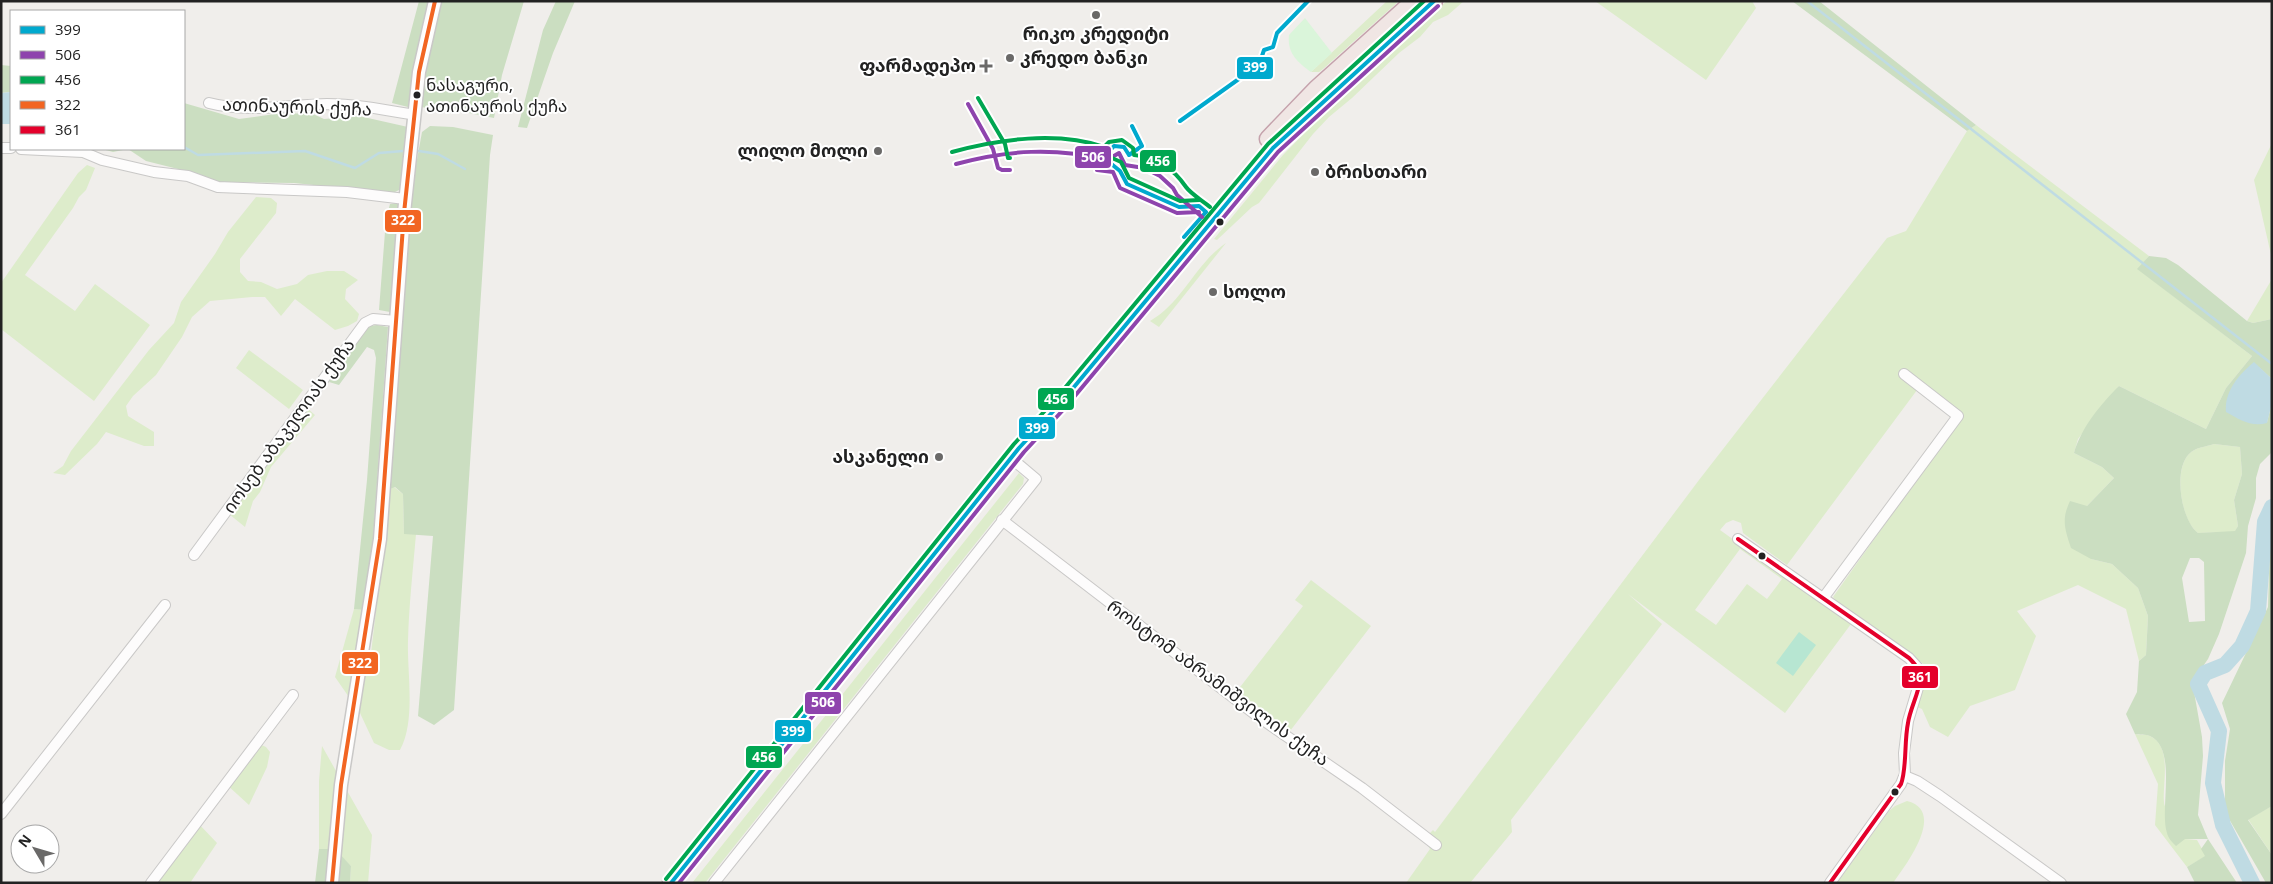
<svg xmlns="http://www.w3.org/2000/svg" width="2273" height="884" viewBox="0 0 2273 884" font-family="'Open Sans','Noto Sans Georgian',sans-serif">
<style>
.grass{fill:#ddeccb;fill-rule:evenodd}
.forest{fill:#cbdec1;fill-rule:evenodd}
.park{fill:#daf5da}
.pitch{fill:#b7e6d2}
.water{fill:#bfdbe3}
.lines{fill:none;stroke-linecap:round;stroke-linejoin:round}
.stream{stroke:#bfdbe3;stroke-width:2.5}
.river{stroke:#bfdbe3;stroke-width:16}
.minor-casing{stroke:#c9c8c7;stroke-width:12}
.tertiary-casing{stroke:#c9c8c7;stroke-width:15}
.trunk-casing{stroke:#c5a2ac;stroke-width:19}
.minor{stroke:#fdfcfc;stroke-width:10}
.tertiary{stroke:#fdfcfc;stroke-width:12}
.trunk{stroke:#f0e6e4;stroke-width:16}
.bus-1-casing{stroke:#fff;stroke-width:8}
.bus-2-casing{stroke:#fff;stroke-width:8}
.bus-3-casing{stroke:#fff;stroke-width:8}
.bus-4-casing{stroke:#fff;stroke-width:8}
.bus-5-casing{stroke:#fff;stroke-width:8}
.bus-1{stroke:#00a9ce;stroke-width:4}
.bus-2{stroke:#8e44ad;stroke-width:4}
.bus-3{stroke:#00a651;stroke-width:4}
.bus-4{stroke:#f26522;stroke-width:4}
.bus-5{stroke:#e4002b;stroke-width:4}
.poi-dot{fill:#6a6968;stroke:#fff;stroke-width:2}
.bus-dot{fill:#222;stroke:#fff;stroke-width:2}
.labels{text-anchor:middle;stroke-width:4;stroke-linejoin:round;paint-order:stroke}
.bus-label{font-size:17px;fill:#222;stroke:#fff;text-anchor:start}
.poi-label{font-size:18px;font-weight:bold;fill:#222;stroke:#fff;text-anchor:start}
.street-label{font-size:18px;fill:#222;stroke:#fff}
.line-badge{stroke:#fff;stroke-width:2}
.badge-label{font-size:14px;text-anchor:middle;font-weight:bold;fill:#fff}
</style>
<rect width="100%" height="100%" fill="#f0eeeb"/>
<path class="grass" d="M 1387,1 L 1399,1 L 1323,69 L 1319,72 L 1311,72 Z
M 1448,1 L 1464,1 L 1448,15 L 1433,22 L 1420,37 L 1399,53 L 1352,98 L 1329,117 L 1313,134 L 1259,203 L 1252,207 L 1217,240 L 1214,239 L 1283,155 L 1335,102 L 1440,6 Z
M 1595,1 L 1752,1 L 1756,8 L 1706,80 Z
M 1976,125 L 2149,256 L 2138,269 L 2252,356 L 2226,388 L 2206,429 L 2119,386 L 2078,439 L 2074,453 L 2102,467 L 2114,478 L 2087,506 L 2091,559 L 2112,564 L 2138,588 L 2148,616 L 2146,655 L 2139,661 L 2126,609 L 2078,585 L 2017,611 L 2036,636 L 2015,690 L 1970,706 L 1948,737 L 1930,727 L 1922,709 L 1917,707 L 1925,681 L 1925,665 L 1843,609 L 1833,597 L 1961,417 L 1923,382 L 1787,565 L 1743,533 L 1741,523 L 1733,520 L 1726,523 L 1720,530 L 1851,624 L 1785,713 L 1628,594 L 1662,624 L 1511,820 L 1512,832 L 1470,883 L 1406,883 L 1430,849 L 1424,839 L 1433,830 L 1435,832 L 1699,480 L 1887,238 L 1906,231 L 1967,131 ZM 1740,549 L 1782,579 L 1767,599 L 1747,584 L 1716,625 L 1695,610 Z
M 2272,143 L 2272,259 L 2254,180 Z
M 87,165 L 95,168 L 86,190 L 79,197 L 73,208 L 25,275 L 75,311 L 95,284 L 150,325 L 94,401 L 1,329 L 1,283 L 78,173 Z
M 256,197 L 271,198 L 277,203 L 276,213 L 240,259 L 240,272 L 248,281 L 261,282 L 277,289 L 297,284 L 308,275 L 327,271 L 344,271 L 358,280 L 346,289 L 345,299 L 359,314 L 357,321 L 348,326 L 335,330 L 295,299 L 281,316 L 265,297 L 252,297 L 210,301 L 192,317 L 182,337 L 156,375 L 133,396 L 126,406 L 128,416 L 154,432 L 154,446 L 144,446 L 106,432 L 97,444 L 65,475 L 53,473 L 63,466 L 71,451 L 149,350 L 174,323 L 181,302 L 215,254 L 228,232 Z
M 1226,243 L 1159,327 L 1150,321 C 1183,302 1195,264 1226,243 Z
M 2272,279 L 2272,319 L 2253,323 L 2247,321 Z
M 249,350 L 303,390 L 289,409 L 236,368 Z
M 307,408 L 315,415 L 271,467 L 260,492 L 253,501 L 245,527 L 229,514 Z
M 2214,444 L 2240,447 L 2242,474 L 2234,500 L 2238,526 L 2235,532 L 2198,533 C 2181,521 2173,470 2189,454 C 2195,447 2206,447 2214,444 Z
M 1019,473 L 1024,478 L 1023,484 L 705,883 L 692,883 Z
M 394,487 L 403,494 L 404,534 L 416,534 C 413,569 409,605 408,641 C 407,673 416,721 400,750 L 389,750 L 374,743 L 360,713 L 335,677 L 354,609 L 364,610 L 353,670 L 369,671 L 390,489 Z
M 1311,580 L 1371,626 L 1290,731 L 1237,691 L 1303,606 L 1295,600 Z
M 2135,734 C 2139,735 2146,734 2150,736 C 2173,747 2162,784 2164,802 C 2164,810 2180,831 2185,839 L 2197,840 L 2206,856 L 2187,867 L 2155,825 L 2158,784 Z
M 257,743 L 266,747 L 270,752 L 267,767 L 249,805 L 226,784 Z
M 322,746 L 372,835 L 368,883 L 350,883 L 351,866 L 335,850 L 319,849 L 319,781 Z
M 1907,801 C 1947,811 1906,865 1893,883 L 1837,883 L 1889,811 L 1895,806 Z
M 2272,806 L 2272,855 L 2248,819 Z
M 197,822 L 217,843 L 190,883 L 151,883 Z"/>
<path class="forest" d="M 419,1 L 524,1 L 502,75 L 494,118 L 444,108 L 408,107 L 392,103 Z
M 556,1 L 575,1 L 553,53 L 527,128 L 518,127 L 543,30 Z
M 1792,1 L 1819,1 L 1976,125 L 1967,131 Z
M 1,65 L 11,66 L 11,92 L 1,93 Z
M 184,103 L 239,119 L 282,113 L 313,114 L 324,119 L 359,116 L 408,127 L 401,189 L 393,193 L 294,183 L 219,182 L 194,173 L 146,161 L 128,149 L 113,152 L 102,149 L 184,149 Z
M 430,126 L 453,127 L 493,135 L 490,155 L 454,710 L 434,725 L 418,716 L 433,536 L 404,534 L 403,494 L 395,487 L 390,489 L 410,198 L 422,132 Z
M 398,203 L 390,312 L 379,310 L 386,219 L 390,204 Z
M 2149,256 L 2166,258 L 2178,265 L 2247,321 L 2253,323 L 2272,319 L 2272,379 L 2254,363 L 2267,422 L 2272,403 L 2272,452 L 2260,464 L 2256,478 L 2256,498 L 2248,526 L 2246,553 L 2219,634 L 2208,659 L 2197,675 L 2193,686 L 2202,737 L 2203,756 L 2198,815 L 2208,839 L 2237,883 L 2195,883 L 2187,867 L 2205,856 L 2201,849 L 2208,839 L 2185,839 L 2176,846 C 2172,842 2168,838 2167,833 C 2159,809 2178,749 2150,736 C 2146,734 2139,735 2135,734 L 2126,714 L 2137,692 L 2139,661 L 2146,655 L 2148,616 L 2138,588 L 2112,564 L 2091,559 L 2071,548 C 2065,529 2061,520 2070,501 L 2087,506 L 2114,478 L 2102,467 L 2074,453 C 2081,428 2100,405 2119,386 L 2206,429 L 2226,388 L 2252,356 L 2137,269 ZM 2214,444 L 2240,447 L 2242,474 L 2234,500 L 2238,526 L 2235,531 L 2198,533 C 2181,520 2173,470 2189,454 C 2195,447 2206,447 2214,444 ZM 2190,558 L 2199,558 L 2204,562 L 2205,621 L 2189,622 L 2182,578 Z
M 377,325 L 388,327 L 372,553 L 364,610 L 354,609 L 367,480 L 376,358 L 374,350 L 367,347 L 339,385 L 329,382 L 369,326 Z
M 2272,534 L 2272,806 L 2248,820 L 2272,855 L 2272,883 L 2266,883 L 2225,812 L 2225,761 L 2230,729 L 2222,703 L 2268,607 L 2270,541 Z
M 319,849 L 329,849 L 327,883 L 315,883 Z
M 339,853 L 351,866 L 350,883 L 337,883 Z"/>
<path class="park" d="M 1305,18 L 1332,53 L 1311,72 C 1297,62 1287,53 1289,35 Z"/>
<path class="pitch" d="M 1799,632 L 1816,645 L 1793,676 L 1776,663 Z"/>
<path class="water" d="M 11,92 L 11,124 L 1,124 L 1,93 Z
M 2254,362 L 2272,379 L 2272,403 L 2267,423 C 2251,427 2240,420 2226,412 C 2224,392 2239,374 2254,362 Z"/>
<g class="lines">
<path class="stream" d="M 1807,1 L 2272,364
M 184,147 L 198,155 L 305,151 L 355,168 L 379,153 L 403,151
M 419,151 L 438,154 L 465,169"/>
<path class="river" d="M 2252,883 L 2223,825 L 2213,783 L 2219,731 L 2198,684 L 2205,673 L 2225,665 L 2242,646 L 2258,611 L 2265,522 L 2272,507"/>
<defs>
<path id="minor" d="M 209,103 C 247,113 288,105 327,104 C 356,104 386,110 415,115
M 1,148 L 11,148
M 21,149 L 83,152 L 102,160 L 154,172 L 188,176 L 218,187 L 347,192 L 405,199
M 1002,520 L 1260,718 L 1362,788 L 1436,845
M 1738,539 L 1909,658 L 1919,669 L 1920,681 L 1908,721 L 1904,753 L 1905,774 L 1901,784 L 1830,883
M 194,555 L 365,323 L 373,319 L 396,321
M 1824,597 L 1958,416 L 1904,374
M 1905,776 L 1917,781 L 1940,796 L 2061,883
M 1,814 L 165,605
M 151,883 L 293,695
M 714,883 L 1036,479 L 1011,458"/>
<path id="tertiary" d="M 332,883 L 341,785 L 380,539 L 404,213 L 419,72 L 435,1"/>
<path id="trunk" d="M 1268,139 L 1316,89 L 1414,1
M 671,883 L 975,502 L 1019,448 L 1059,405 L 1273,148 L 1434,1"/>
</defs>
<use href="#minor" class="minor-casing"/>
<use href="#tertiary" class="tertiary-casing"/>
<use href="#trunk" class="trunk-casing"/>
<use href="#minor" class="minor"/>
<use href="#tertiary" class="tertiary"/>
<use href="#trunk" class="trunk"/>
<defs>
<path id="bus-1" d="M 1180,121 L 1264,61 L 1262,56 L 1264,50 L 1273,47 L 1277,33 L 1308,1
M 1132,126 L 1142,146 L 1129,155 L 1124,147 L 1114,146 L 1107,154 L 1109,162 L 1120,171 L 1127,184 L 1179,207 L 1199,206 L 1206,212 L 1184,237
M 671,883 L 1019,448 L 1059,405 L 1273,148 L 1434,1"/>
<path id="bus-2" d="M 968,104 L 993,149 L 998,168 L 1002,170 L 1010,170
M 956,164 C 1007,150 1055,147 1107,160 L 1119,153 L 1125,165 L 1144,168 L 1160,176 L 1173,188 L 1177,195 L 1202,217
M 1097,170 L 1113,172 L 1120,188 L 1177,213 L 1199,212
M 679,883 L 1024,452 L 1064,409 L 1278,152 L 1438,6"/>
<path id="bus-3" d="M 978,98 L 1005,144 L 1008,158 L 1010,158
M 952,152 C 998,139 1058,131 1104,147 L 1109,142 L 1122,140 L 1133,148 L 1134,155 C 1157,157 1173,168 1186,187 C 1191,194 1203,201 1210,207
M 1097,158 L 1112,158 L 1121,162 L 1129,178 L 1180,201 L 1199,200
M 666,879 L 1014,444 L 1054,401 L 1268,144 L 1424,1"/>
<path id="bus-4" d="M 332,883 L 341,785 L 380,539 L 404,213 L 419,72 L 435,1"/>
<path id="bus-5" d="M 1738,539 L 1909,658 C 1916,665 1921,671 1920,681 C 1918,695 1910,709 1908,723 C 1904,742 1907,768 1901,784 L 1830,883"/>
</defs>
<use href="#bus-1" class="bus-1-casing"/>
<use href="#bus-2" class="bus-2-casing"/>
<use href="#bus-3" class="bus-3-casing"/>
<use href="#bus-4" class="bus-4-casing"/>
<use href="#bus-5" class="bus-5-casing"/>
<use href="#bus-1" class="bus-1"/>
<use href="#bus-2" class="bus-2"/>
<use href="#bus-3" class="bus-3"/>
<use href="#bus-4" class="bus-4"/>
<use href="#bus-5" class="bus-5"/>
</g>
<g class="poi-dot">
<circle cx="1096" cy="15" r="5"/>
<circle cx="1010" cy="58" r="5"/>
<path d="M983.5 58.5h5v5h5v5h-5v5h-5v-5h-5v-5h5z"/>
<circle cx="878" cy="151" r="5"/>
<circle cx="1315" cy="172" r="5"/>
<circle cx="1213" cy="292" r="5"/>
<circle cx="939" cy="457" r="5"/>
</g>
<g class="bus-dot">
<circle cx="417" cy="95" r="4.5"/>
<circle cx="1220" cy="222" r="4.5"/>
<circle cx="1762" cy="556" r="4.5"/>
<circle cx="1895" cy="792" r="4.5"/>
</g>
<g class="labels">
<g class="bus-label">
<text x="426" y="91">ნასაგური,<tspan x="426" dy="21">ათინაურის ქუჩა</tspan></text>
</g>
<g class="poi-label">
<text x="1096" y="40" text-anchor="middle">რიკო კრედიტი</text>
<text x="1020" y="64">კრედო ბანკი</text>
<text x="976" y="72" text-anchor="end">ფარმადეპო</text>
<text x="868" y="157" text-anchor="end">ლილო მოლი</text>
<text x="1325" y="178">ბრისთარი</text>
<text x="1223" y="298">სოლო</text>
<text x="929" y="463" text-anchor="end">ასკანელი</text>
</g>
<g class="street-label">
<text transform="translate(297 107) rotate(2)" y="6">ათინაურის ქუჩა</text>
<text transform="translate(289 426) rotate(-54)" y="6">იოსებ აბაკელიას ქუჩა</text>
<text transform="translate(1218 683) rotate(36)" y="6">როსტომ აბრამიშვილის ქუჩა</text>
</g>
</g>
<g class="line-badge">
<rect x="1236" y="56" width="38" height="24" rx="5" fill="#00a9ce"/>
<rect x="1074" y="145" width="38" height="24" rx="5" fill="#8e44ad"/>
<rect x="1139" y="149" width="38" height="24" rx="5" fill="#00a651"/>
<rect x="384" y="209" width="38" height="24" rx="5" fill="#f26522"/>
<rect x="1037" y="387" width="38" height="24" rx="5" fill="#00a651"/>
<rect x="1018" y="416" width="38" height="24" rx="5" fill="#00a9ce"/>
<rect x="341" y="651" width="38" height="24" rx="5" fill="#f26522"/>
<rect x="1901" y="665" width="38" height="24" rx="5" fill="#e4002b"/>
<rect x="804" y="691" width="38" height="24" rx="5" fill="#8e44ad"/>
<rect x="774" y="719" width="38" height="24" rx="5" fill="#00a9ce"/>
<rect x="745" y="745" width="38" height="24" rx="5" fill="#00a651"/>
</g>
<g class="badge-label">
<text x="1255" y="72">399</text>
<text x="1093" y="162">506</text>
<text x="1158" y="166">456</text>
<text x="403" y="225">322</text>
<text x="1056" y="404">456</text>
<text x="1037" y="433">399</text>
<text x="360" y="668">322</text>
<text x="1920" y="682">361</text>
<text x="823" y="707">506</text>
<text x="793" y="736">399</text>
<text x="764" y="762">456</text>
</g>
<rect width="2273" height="884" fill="none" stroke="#222222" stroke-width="5"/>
<rect x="10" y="10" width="175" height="140" fill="#ffffff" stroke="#a7a7a7"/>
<rect x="20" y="26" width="25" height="8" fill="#00a9ce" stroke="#a7a7a7"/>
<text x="55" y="35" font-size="15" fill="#222222">399</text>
<rect x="20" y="51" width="25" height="8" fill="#8e44ad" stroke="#a7a7a7"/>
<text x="55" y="60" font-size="15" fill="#222222">506</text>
<rect x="20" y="76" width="25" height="8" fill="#00a651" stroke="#a7a7a7"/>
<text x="55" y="85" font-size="15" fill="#222222">456</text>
<rect x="20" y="101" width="25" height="8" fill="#f26522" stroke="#a7a7a7"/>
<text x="55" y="110" font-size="15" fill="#222222">322</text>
<rect x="20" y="126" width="25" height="8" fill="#e4002b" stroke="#a7a7a7"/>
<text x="55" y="135" font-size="15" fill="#222222">361</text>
<g transform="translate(35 849) rotate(308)"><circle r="24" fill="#ffffff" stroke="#a7a7a7"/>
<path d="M0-4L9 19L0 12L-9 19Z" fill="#6a6968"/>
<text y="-8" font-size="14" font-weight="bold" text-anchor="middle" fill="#222222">N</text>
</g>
</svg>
